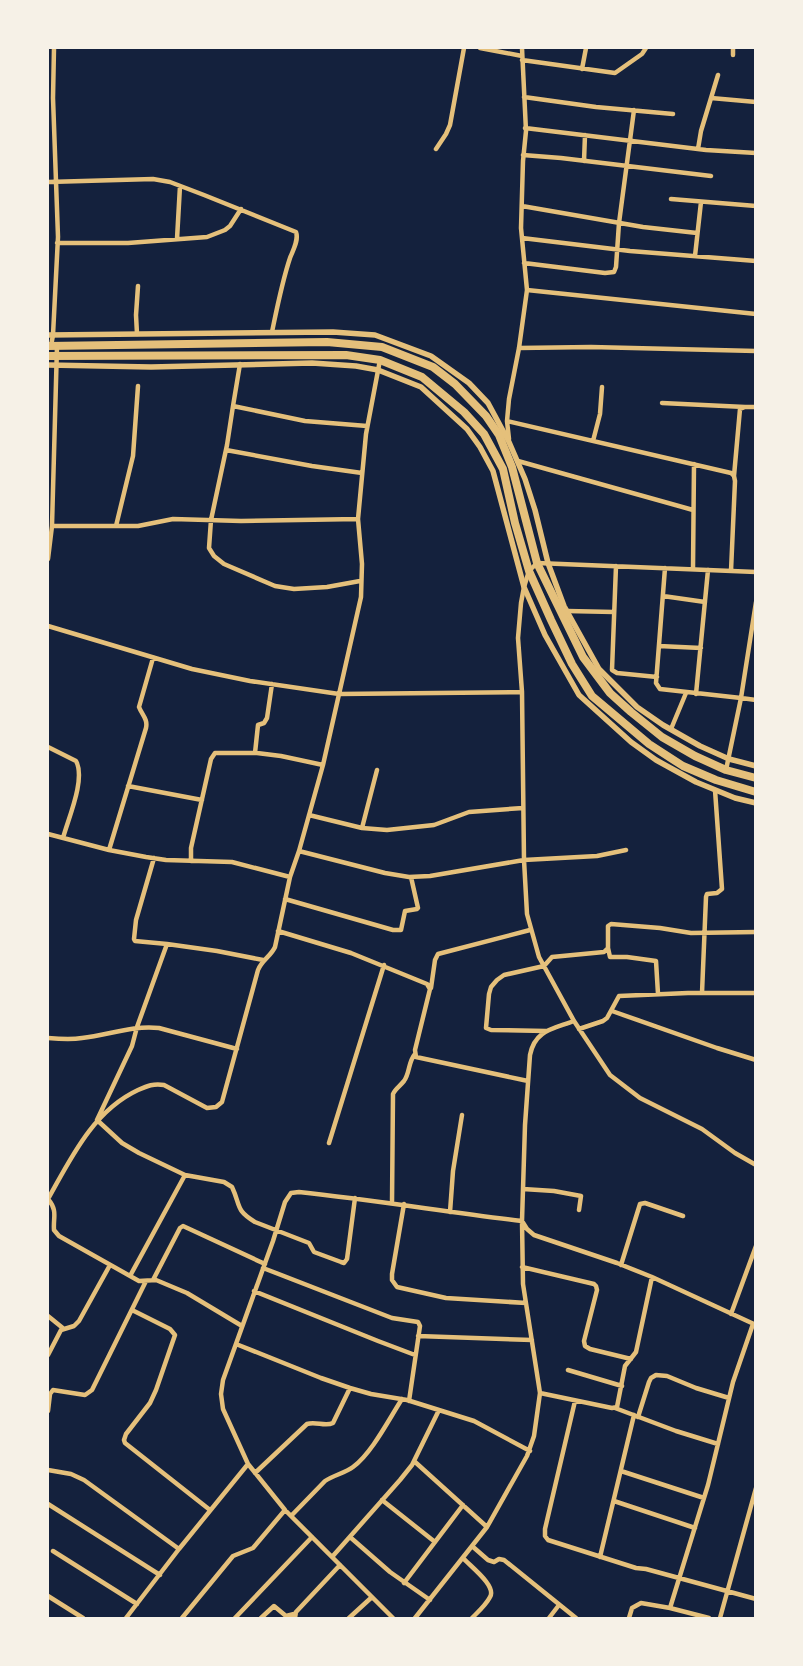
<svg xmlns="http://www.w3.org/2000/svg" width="803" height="1666" viewBox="0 0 803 1666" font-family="Cabin,sans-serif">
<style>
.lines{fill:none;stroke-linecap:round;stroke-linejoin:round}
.minor{stroke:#e5c07b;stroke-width:4.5}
.tertiary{stroke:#e5c07b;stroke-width:5.5}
.primary{stroke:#e5c07b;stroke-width:8}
</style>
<rect width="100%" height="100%" fill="#14213d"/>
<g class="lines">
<path class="minor" d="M 480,48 L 522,56
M 733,55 L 733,48
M 522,60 L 615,73 L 642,54 L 646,48
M 582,69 L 586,48
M 524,97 L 596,107 L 673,114
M 711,98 L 756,102
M 525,128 L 706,150 L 756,153
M 436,149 L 446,134 L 450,125 L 464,48
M 698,149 L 701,131 L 718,75
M 523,155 L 561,158 L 711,176
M 584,161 L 585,135
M 48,182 L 153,179 L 170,182 L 204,195 L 296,232 C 299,240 293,250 290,258 C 282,282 277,308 272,332
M 671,199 L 756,206
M 522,206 L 643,227 L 697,233
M 522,238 L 630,251 L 756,261
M 177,239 L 180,186
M 57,243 L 128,243 L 207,237 L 225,230 L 230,226 L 241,209
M 695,256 L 701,202
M 524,263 L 605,273 L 614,272 L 616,267 L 619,223 L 634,110
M 527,290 L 756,314
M 137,334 L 136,315 L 138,286
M 51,346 L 53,335 L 58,237 L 53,98 L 54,48
M 57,346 L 52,526 L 138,526 L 173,519 L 241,521 L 358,519
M 519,348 L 591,347 L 756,351
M 662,403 L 745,407
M 233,406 L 240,364
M 507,421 L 731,473 L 734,476 L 735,481 L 731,571
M 509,439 L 507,421 L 509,399 L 519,348 L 527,290 L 521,228 L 523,161 L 526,131 L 522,48
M 593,441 L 600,414 L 602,387
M 226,450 L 312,466 L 362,473
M 518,461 L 693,510
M 734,476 L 740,409 L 745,407 L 756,407
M 116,526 L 133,456 L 138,386
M 48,559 L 52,526
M 616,566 L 612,670 L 617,673 L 657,677
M 665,568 L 656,683 L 660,689 L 741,698 L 756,602
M 693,569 L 694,464
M 360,581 L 327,587 L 294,589 L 275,586 L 224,564 L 214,556 L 209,548 L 211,520 L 227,445 L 233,406 L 305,421 L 367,426
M 663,596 L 705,602
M 567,611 L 614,612
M 48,626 L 192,669 L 250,681 L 339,694 L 522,692
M 659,646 L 701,648
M 696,694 L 708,570
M 671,729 L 686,693
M 48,747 L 76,761 C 86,779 68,819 63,838
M 255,753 L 258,725 L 264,723 L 267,718 L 272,684
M 726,770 L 741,698 L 756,700
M 128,786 L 202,800
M 309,815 L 362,828 L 387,830 L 434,825 L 469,812 L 523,808
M 362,828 L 377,770
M 48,834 L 109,850 L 146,857 L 166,860 L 232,862 L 290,877 L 299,851 L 385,873 L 409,877 L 430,876 L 524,860 L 527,914 L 539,957 L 574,1021 L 610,1075 L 640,1098 L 702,1129 L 735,1153 L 756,1165
M 109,850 L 146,728 C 148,719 142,715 139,707 L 153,658
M 626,850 L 597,856 L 524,860 L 522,692 L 518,638 L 521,603 L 524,587 L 529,571 L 537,563 L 756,572
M 299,851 L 323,765 L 361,597 L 362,564 L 358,519 L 366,434 L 380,360
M 154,858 L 136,920 L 134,939 L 135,941 L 167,944 L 217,951 L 263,960
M 191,861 L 191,848 L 211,759 L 215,753 L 257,753 L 281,756 L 323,765
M 285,899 L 393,930 L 401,930 L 405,911 L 417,909 L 418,908 L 411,877
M 278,931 L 351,953 L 427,984 L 430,989 L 415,1050 L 416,1057 L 528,1081
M 167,944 L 137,1027 L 132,1046 L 97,1120 L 122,1143 L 139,1153 L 185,1175 L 224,1182 L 232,1187 C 241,1206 235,1210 255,1222 L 309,1243 L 314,1252 L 341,1262 L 344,1263 L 347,1259 L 355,1198
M 608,948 L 610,957 L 627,957 L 656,961 L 658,994
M 431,988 L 435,960 L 438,954 L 530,930
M 702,993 L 706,897 L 707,894 L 717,893 L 722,889 L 715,790
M 612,1011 L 717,1048 L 756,1060
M 579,1029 L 603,1021 L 607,1018 L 619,996 L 688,993 L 756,993
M 546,1031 L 491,1030 L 486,1028 L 489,994 L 491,987 L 497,980 L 504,975 L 544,966 L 552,957 L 604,952 L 608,948 L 608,926 L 611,924 L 660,928 L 691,933 L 756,932
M 48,1038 C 59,1039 71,1040 82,1038 C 109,1035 132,1025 159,1028 L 237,1049
M 329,1143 L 384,965
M 523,1189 L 554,1191 L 581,1196 L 579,1210
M 48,1199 C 71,1158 93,1111 138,1090 C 147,1086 154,1083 164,1085 L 207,1108 L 216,1107 L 222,1102 L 258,970 C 262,960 271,956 275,947 L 290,877
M 48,1199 C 58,1211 53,1217 54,1230 L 59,1236 L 139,1281 L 156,1280 L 187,1293 L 242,1326
M 392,1203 L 393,1094 C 395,1089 400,1086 404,1081 C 410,1073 408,1062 415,1054
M 404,1204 L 392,1274 L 392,1280 L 397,1287 L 446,1298 L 526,1303
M 450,1212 L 453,1171 L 462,1115
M 621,1265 L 640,1204 L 645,1203 L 683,1216
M 522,1267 L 594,1284 L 596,1286 L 597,1290 L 584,1341 L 585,1346 L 590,1349 L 631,1359
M 263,1268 L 392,1318 L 418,1322 L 420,1326 L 409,1401
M 130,1276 L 185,1175
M 153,1280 L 180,1228 L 183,1226 L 265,1264
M 254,1291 L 378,1341 L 415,1355
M 132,1310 L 170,1329 L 175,1335 L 156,1390 L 150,1403 L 126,1434 L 124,1440 L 125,1443 L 210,1510
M 731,1314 L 756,1246
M 48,1316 L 64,1329
M 418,1336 L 532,1340
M 236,1344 L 321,1378 L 350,1388 L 371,1394 L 407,1400 L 474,1421 L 530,1451
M 48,1355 L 61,1330 L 74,1326 L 79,1321 L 110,1265
M 568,1370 L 622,1386
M 540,1393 L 612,1408 L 617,1407 L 625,1366 L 636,1352 L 652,1277
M 575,1401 L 545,1529 L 545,1536 L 548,1540 L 636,1568 L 646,1569 L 756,1599
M 615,1408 L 676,1431 L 718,1444
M 48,1411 L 50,1394 L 53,1390 L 85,1395 L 92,1390 L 146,1281
M 638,1417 L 649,1382 L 651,1378 L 656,1375 L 667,1376 L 696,1388 L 729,1398
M 414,1461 L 487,1527
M 48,1470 L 71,1474 L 84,1480 L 179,1549
M 621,1471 L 704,1498
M 255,1473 L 307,1424 C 316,1421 325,1427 333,1423 L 350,1388
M 382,1500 L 435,1542
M 614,1501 L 695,1528
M 48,1504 L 160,1575
M 291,1516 L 325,1481 C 334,1475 345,1473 353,1467 C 372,1453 389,1419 402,1399
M 350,1537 L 390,1572 L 430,1600
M 472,1546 L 488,1560 L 494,1562 L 499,1559 L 504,1560 L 576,1618
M 53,1551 L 137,1604
M 332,1557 L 400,1480 L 412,1465 L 439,1410
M 600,1557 L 634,1415
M 463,1558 C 470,1566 497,1586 490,1597 C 486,1605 478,1612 472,1618
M 404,1583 L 463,1505
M 48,1596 L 83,1618
M 670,1608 L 708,1485 L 733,1382 L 753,1324
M 126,1618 L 179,1549 L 248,1464
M 182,1618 L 233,1556 L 253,1548 L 285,1510
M 235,1618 L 312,1537
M 261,1618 L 274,1606 L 286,1616 L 294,1614
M 295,1618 L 296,1612 L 340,1565
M 349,1618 L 372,1597
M 393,1618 L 285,1510 L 248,1464 L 223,1409 L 221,1394 L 223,1380 L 273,1241 L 285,1202 L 291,1193 L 299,1192 C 374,1200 447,1212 522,1221 L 527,1229 L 534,1235 L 617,1263 L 652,1277 L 756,1325
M 415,1618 L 487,1527 L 527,1456 L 534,1436 L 540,1393 L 523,1284 L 522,1221 L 525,1125 L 530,1055 C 535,1030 553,1029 574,1021
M 549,1618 L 559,1605
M 629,1618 L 632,1608 L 641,1603 L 670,1608 L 709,1618
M 720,1618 L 756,1488"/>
<path class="tertiary" d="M 48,335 L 333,332 L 375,335 L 431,356 L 469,383 L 488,403 L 509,442 L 525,479 L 535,510 L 548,563 L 564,606 L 599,669 L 637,707 L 663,725 L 700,746 L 729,759 L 756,766
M 48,365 L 151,367 L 312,363 L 356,366 L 378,370 L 421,387 L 467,429 L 480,447 L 493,471 L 524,587 L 545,635 L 579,695 L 631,742 L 656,760 L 696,782 L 735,798 L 756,803"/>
<path class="primary" d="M 48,346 L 327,342 L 382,347 L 433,367 L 455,384 L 486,416 L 499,435 L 512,467 L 537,563 L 583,657 L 610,693 L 631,712 L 662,737 L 695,756 L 726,770 L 756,778
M 48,356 L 346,355 L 380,360 L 422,377 L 464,412 L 484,434 L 503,469 L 515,523 L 529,571 L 551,620 L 572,664 L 592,696 L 649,744 L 683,766 L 716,780 L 756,792"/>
</g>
<rect width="803" height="1666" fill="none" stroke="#f6f1e7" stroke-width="98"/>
</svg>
